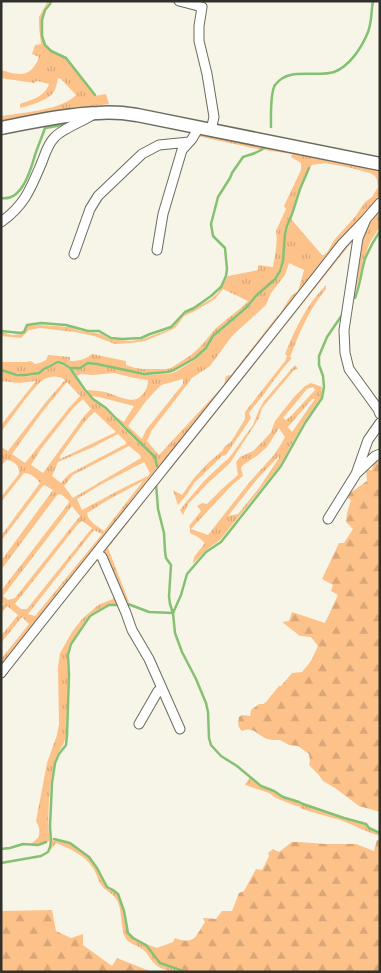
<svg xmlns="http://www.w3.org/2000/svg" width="381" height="973" viewBox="0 0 381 973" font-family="'Space Grotesk',sans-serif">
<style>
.grass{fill:url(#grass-tufts);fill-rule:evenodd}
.forest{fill:url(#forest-firs)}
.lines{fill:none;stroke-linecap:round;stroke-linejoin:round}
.stream{stroke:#85c172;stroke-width:2.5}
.street-casing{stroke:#6c6b5f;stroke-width:11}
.secondary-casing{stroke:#6c6b5f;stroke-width:15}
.street{stroke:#fff;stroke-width:9}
.secondary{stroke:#fff;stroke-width:12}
</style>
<defs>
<pattern id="grass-tufts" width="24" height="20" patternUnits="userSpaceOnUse" patternTransform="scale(1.25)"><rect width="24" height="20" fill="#fdc18a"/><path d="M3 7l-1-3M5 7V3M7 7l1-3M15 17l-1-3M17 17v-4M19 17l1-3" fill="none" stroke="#d9a677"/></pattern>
<pattern id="forest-firs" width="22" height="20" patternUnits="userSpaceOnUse" patternTransform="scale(1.25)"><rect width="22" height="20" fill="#fdc18a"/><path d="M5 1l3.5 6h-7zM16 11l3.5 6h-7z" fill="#d9a677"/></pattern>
</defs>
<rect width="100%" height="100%" fill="#f7f5e8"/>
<path class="grass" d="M 48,1 L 50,1 L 44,10 L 42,20 L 41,31 L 45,45 L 51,52 L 66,58 L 95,96 L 106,94 L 109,104 L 85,107 L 1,123 L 1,116 C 21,113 62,110 76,95 L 61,79 L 58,78 C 57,83 56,89 53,93 C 48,100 29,106 20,108 L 20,104 C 31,100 45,97 49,84 L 37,81 L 34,83 L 1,78 L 1,70 C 20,76 31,78 39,57 L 32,54 L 35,45 L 41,44 L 39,25 L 39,17 Z
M 199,134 L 380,167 L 380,197 L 340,243 L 1,667 L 1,659 L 29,624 L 22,617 L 1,643 L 1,636 L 18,615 L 7,606 L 1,614 L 1,607 L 4,604 L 1,602 L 1,591 L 68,504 L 69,501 L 61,494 L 57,495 L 1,570 L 1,561 L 53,490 L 44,485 L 42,487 L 1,541 L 1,536 L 40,483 C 37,478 30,473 24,473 L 1,502 L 1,497 L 19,474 C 20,466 14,461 7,460 L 1,465 L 2,457 L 1,456 L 1,447 L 8,451 L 46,402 L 65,380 C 58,375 50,376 43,380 C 35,384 9,422 1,432 L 1,425 L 36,381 L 19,383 L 1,381 L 1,371 C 13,375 26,379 38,374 C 46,371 54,361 62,365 C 73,368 77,382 84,391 C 90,398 97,402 104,408 C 111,413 116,421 122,427 C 131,437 141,445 150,453 L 154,457 L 157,466 L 158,465 L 155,456 L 152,452 L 126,429 L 113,415 L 124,422 L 134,406 L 99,397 L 91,396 L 86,390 C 92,390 99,391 105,392 C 117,395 133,406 142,395 C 146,391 148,386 148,380 L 134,378 L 114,373 L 93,375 L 80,374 L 77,376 L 72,369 L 80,369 L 89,364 L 97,365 L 144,375 L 168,374 L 175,372 L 196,359 L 207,349 L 214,337 L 247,309 L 257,297 L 276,279 L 283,266 L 286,234 L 291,219 L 322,255 L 324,255 L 328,251 L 334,240 L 355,217 L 365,202 L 372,197 L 378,187 L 377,180 L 375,176 L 370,173 L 347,167 L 324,163 L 312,165 C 301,177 296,198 291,213 C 289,221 286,227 284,235 C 283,245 284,258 280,268 C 275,279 266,286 258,294 C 253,298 250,303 246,308 C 238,315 230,321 222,327 C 211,336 206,350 194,358 C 187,362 179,368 171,371 C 149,378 119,367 97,363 C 86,361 81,369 72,367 C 67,366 64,361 58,362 C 51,362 44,369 38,372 C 26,377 13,373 1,369 L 1,362 L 26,362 L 31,361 L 35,364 L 40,363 L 46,360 L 48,355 L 70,357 L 70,361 C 79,361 84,360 92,354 L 126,361 L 126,365 L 135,368 L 143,369 L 166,369 L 171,368 L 191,355 L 200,347 L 216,328 L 242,307 L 248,301 L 223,289 L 215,299 L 195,311 L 184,316 L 175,328 L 169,331 L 145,341 L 131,343 L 115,344 L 94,336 L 75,332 L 40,328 L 29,330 L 21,338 L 1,336 L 1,332 L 12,335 L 23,334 L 28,326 L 40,325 L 69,327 L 81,331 L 101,334 L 110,339 L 117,340 L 131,341 L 143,339 L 170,329 L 184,314 L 211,299 L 218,293 L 228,276 L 258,270 L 258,265 L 273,267 C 275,255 278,242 276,231 L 286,209 L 284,206 L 301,170 L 301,163 L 291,157 L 292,154 L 264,150 L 265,148 L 262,150 L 197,136 ZM 289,263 L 304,270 L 298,291 L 291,296 L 279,315 L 278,315 L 231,375 L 226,376 L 224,385 L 159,455 L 147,441 L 152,430 L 192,378 L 210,366 L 232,336 L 266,305 L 271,293 L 285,275 ZM 183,379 L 183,384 L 146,430 L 142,439 L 128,426 L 146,401 L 161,385 ZM 67,382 L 80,396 L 69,408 L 25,463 L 12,454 L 43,411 ZM 83,399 L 91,409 L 85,415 L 43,473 L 31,465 L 41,449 L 74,407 ZM 95,412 L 116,432 L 60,459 L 60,456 C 68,446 85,418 95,412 ZM 118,434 L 126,442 L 126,444 L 69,474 L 61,483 L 52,476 L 58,462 L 91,448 ZM 129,446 L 140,455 L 141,458 L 73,498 L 64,486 L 73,475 ZM 144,462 L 150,473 L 148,476 L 125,487 L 82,510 L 77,499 L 100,485 ZM 143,481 L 104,531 C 98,526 88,522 87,513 L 106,501 ZM 72,506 L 80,516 L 15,598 L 8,600 L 3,596 ZM 82,521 L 92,528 L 27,609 L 21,609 L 15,604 L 78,524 ZM 94,530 L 102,534 L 35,616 L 28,614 Z
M 380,205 L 380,227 L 370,242 L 363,262 L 354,298 L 350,301 L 363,229 Z
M 355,234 L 355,238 L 157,486 L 157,481 Z
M 326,285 L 326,289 C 310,308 299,333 290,357 L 292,358 C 277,374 266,393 251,410 L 249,413 L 251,418 L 226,455 L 222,456 L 194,483 L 188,493 L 178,505 L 173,490 L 182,495 L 194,478 L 208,463 L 222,451 L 225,446 L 231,442 L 245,419 L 245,412 L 285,361 L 287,356 L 285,354 C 295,329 307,304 326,285 Z
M 295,365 L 298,369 L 294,370 L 262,408 L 259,418 L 230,463 L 207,484 L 188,504 L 183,515 L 180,510 L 187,501 L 205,480 L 223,463 L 229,458 L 253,425 L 259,410 L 264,401 Z
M 311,383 L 322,387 L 321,397 L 304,422 L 280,465 L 220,540 L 205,551 L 193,564 L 194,557 L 205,543 L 198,537 L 190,533 L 190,528 L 189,526 L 201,511 L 197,506 L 202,503 L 207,504 L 223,488 L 238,475 L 236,462 L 240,457 L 253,451 L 265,439 L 271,432 L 275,421 L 294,397 L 305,386 ZM 313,387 L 315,390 L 292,415 L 286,420 L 283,418 L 307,389 ZM 312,399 L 315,399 L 292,432 L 288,427 ZM 279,428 L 285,437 L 280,446 L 273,456 L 248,484 L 208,535 L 191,529 L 232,485 L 243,476 L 241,468 L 243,465 L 258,455 L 267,447 ZM 279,456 L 279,458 L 259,488 L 238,514 L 228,516 L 258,478 Z
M 154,484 L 155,488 L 108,548 L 129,602 L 126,603 L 103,549 Z
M 115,591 L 122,604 L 109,604 L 89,615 L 70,643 L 67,655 L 68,675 L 66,735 C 64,748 57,751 54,763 C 50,781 46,823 50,841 L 38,844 L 30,844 C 41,838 42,832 36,821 L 47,763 L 57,735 L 59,724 L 58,667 L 60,653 L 72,632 L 82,619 L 98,605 L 113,599 Z
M 250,777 L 261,787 L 273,791 L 283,797 L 332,815 L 340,816 L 343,819 L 366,825 L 369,828 L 380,834 L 380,836 C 366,832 354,825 340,820 C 327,816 314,813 302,809 L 299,806 L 296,806 L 276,798 L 269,793 L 245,785 Z
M 54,840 L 70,843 L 89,858 L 97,868 L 107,887 L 113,890 L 118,895 L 123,911 L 128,934 L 132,938 L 145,945 L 160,964 L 182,972 C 173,972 161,971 154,963 C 149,959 148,952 142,949 C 137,945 130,944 126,939 C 121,931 122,915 119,905 C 116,894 108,893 102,886 C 98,881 97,874 93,868 C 85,855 70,849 56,843 L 49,852 L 51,847 L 52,841 Z"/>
<path class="forest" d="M 380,460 L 380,812 L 359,806 L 335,788 L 323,781 L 318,774 L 309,765 L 310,761 L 309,754 L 298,746 L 289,745 L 280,740 C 276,740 271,740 267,739 C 258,736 254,726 242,731 C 237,726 238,723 239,717 L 242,715 L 250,716 L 251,710 L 259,704 L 263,704 L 266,702 L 279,686 L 281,686 L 292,673 L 302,672 L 311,661 L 318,646 L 311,637 L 300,636 L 282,622 L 289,621 L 292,612 L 325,623 L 338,595 L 331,591 L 333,585 L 322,579 L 339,543 L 344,543 L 353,529 L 346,522 L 347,513 L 351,500 L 344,496 L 348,490 L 350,493 L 367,481 L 366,470 L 372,470 L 374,462 Z
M 377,840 L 380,841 L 380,972 L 187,972 L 161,963 L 146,944 L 157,948 L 173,942 L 175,938 C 195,945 195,937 205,922 L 203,919 L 204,918 L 216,919 L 222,911 L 232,911 L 239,893 L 244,891 L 256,869 L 262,870 L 269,856 L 268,853 L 273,849 L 279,852 L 292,842 L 299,842 L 325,844 L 356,844 L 374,851 Z
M 52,910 L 56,931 L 71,938 L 83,934 L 83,945 L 112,966 L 117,958 L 152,972 L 1,972 L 1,911 Z"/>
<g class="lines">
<path class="stream" d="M 51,1 L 50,4 L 45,10 L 42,20 L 42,36 L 45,45 L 51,51 L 66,58 L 95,95
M 271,127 C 271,117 270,93 275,85 C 289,66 315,78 334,72 C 350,66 362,47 368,32 C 372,22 371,11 373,1
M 1,198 C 22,202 31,169 35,155 C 38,146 42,137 45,128 L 57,126 L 71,121
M 355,298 C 360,286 361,272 365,259 C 369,249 374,240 380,231
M 1,331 L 21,333 L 24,332 L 27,325 L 41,323 L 66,325 L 88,331 L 99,331 L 111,338 L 122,339 L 141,338 L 150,334 L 171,327 L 185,312 L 194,308 L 211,296 L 221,287 L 226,276 L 227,269 L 225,248 L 213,236 L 211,224 L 218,197 L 230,178 L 232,173 L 243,157 C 251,154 260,153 266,146
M 70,368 L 85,390 L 93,399 L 106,408 L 126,429 L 151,453 L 155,457 L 157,466
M 1,370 L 17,375 L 26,375 L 39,373 L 44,369 L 58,362 L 64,364 L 70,368 L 80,368 L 88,363 L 97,364 L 144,374 L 168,372 L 174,370 L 195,358 L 206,348 L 213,336 L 246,308 L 256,296 L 275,279 L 280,271 L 283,261 L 285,234 L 287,226 L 292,214 L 300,189 L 309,168
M 156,484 L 158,509 L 164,533 L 165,551 L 166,558 L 171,565 L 169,596 L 170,604 L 173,613 L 175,633 L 182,652 L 196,679 L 206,703 L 208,712 L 209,738 L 211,745 L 221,756 L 237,766 L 261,786 L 274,791 L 283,797 L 299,802 L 303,804 L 344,818 L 366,824 L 369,828 L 380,833
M 128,604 L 149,612 L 173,613 L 181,595 L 187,574 L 206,552 L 221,542 L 281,466 L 305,423 L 322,398 L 324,387 L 323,376 L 319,365 L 319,356 L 327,337 L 342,315
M 54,839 L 70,843 L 89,857 L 97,868 L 107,887 L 113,890 L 118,894 L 124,911 L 128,933 L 133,938 L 146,945 L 160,963 L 183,971
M 1,849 L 10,848 L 23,844 L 38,845 L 46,842
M 1,863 L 41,856 L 48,852 L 50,847 L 51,841 L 50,826 L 52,783 L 55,763 L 59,754 L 66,745 L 67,735 L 69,675 L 68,655 L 71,644 L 90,616 L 109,605 L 121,605"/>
<defs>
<path id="street" d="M 179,1 L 202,7 L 199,26 L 199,41 L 207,74 L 214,117 L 211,130
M 380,203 L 366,219 L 358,238 L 344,330 L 345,353 L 349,369 L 378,409 L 380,414
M 1,222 C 25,205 31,188 42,162 C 45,154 48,144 54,138 C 61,129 84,121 94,114
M 157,250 L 163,214 L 182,150 L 192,139 L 199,127
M 74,254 L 90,209 L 98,196 L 142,154 L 159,145 L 189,142
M 357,473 L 375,456 L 380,454
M 328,519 L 356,474 L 368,440 L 380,423
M 97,553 L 102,557 L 126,613 L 132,630 L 149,659 L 180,729
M 1,673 C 114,529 230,388 342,244 L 366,219
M 139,724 L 158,691 L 162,689"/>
<path id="secondary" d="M 1,128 C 32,122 67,114 98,113 C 111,112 124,113 137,115 L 380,164"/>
</defs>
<use href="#street" class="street-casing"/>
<use href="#secondary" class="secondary-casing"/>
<use href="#street" class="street"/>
<use href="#secondary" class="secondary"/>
</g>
<rect width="381" height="973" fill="none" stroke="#31302b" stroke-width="5"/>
</svg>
